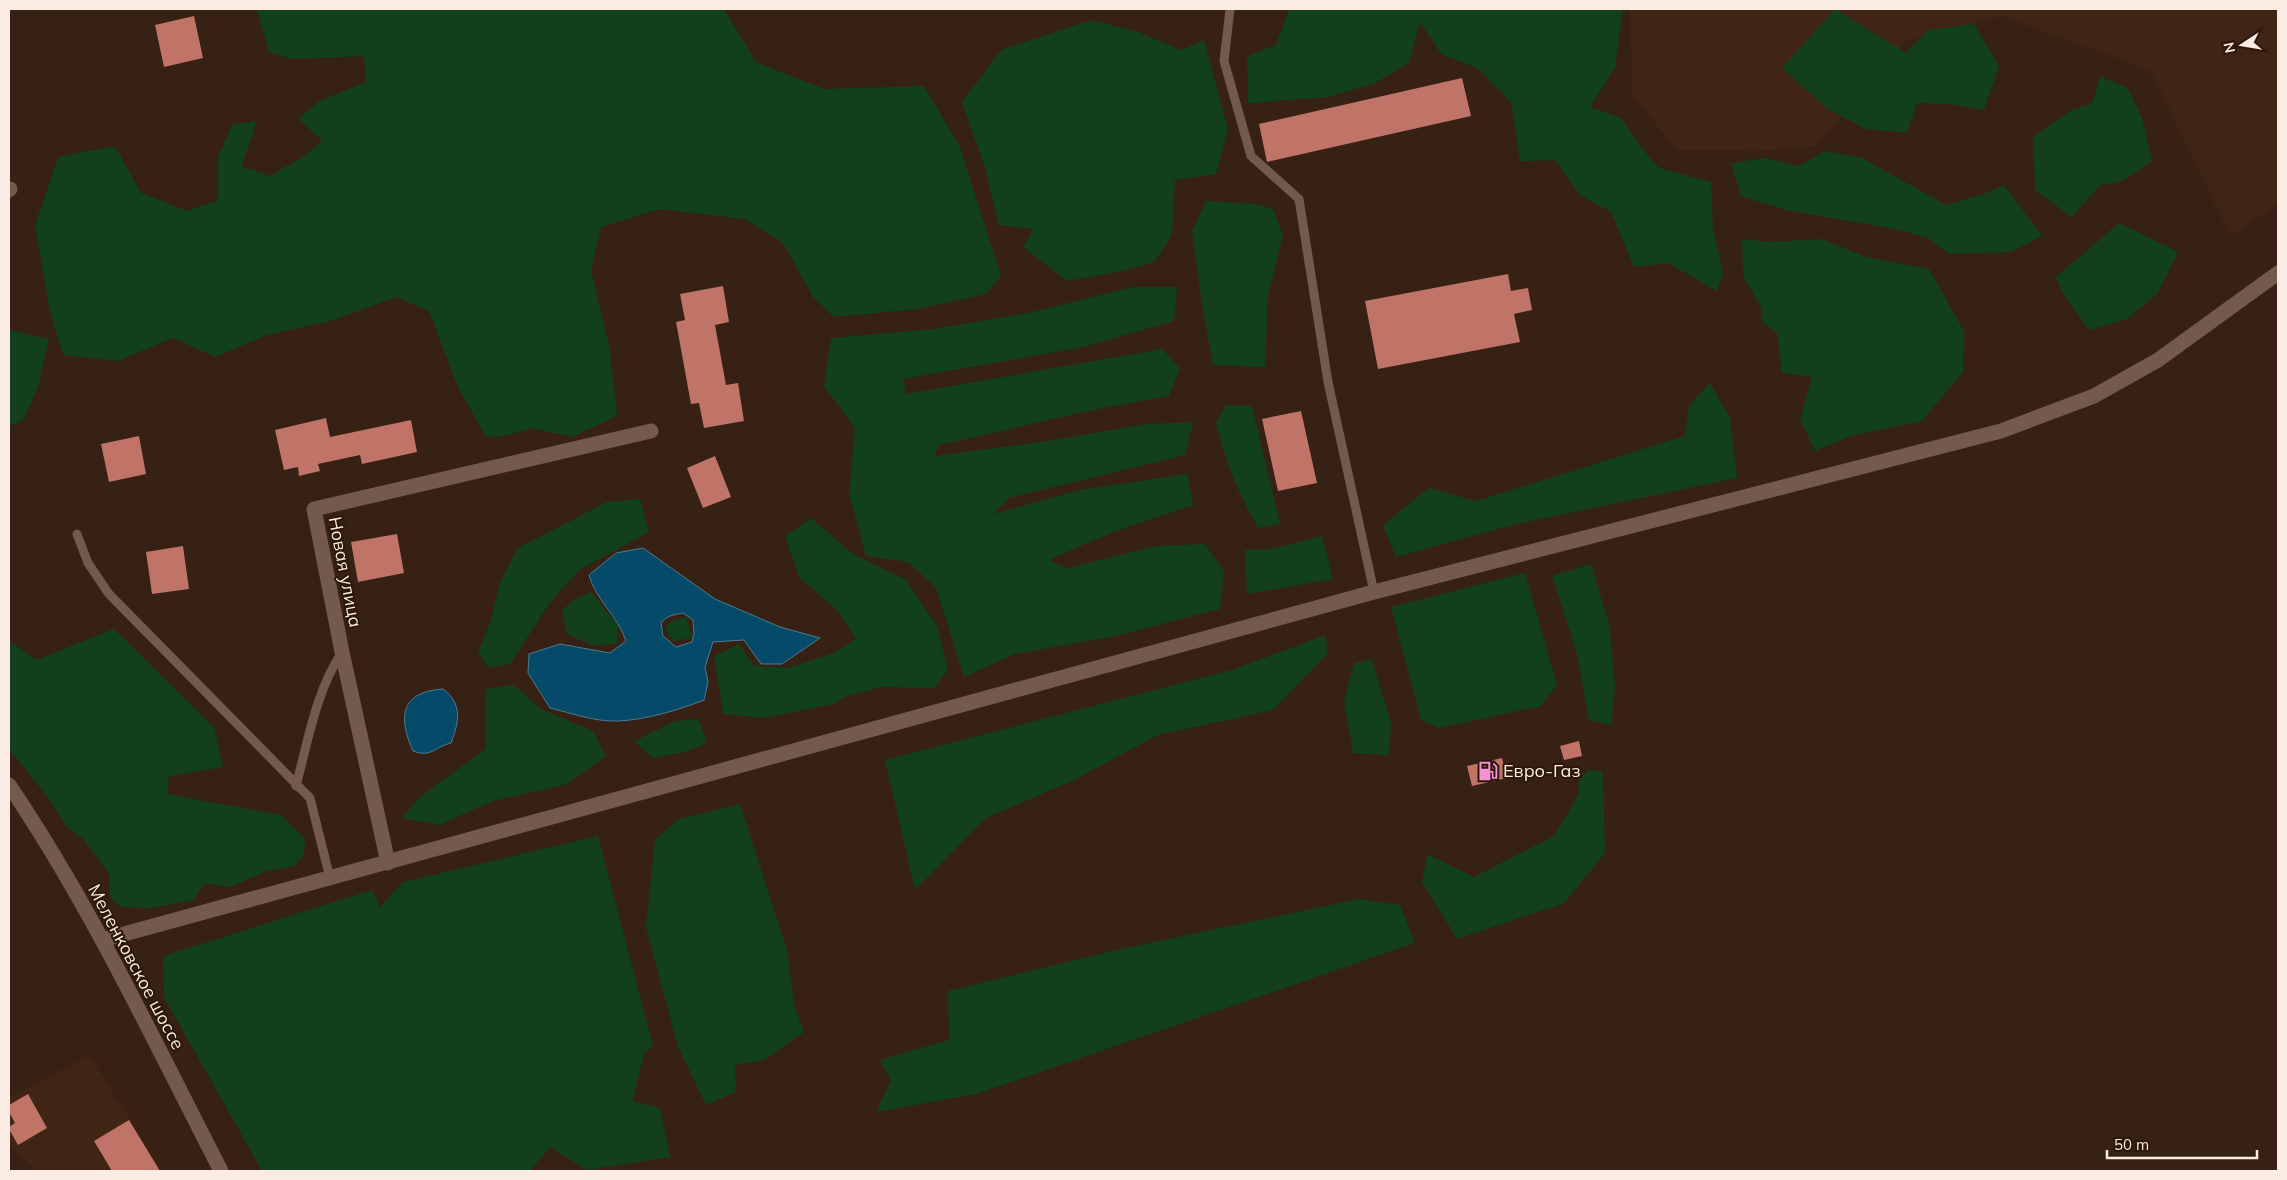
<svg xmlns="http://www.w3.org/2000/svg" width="2287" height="1180" viewBox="0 0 2287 1180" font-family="Mulish,sans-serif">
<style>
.built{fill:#402414}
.green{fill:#12401d}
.water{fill:#054b69;stroke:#4e7b8e;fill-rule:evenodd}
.building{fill:#c07367}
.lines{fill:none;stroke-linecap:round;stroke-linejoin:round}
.lane{stroke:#735a4c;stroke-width:9}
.street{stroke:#735a4c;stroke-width:15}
.secondary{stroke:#735a4c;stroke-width:15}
.labels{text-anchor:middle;stroke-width:4;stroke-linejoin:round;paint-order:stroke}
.street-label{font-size:18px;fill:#faebe3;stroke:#2c170b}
.poi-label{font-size:18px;fill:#faebe3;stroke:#2c170b;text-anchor:start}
</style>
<rect width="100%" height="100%" fill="#362114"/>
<path class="built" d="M 1630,9 L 2278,9 L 2278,204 L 2230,236 L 2151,71 L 2002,16 L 1906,41 L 1816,146 L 1759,151 L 1676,150 L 1632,93 Z
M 90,1055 L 124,1110 L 160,1171 L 37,1171 L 9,1144 L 9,1097 Z"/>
<path class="green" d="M 257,9 L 724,9 L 756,62 L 824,89 L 924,86 L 960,147 L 1001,276 L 986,294 L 918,309 L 834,317 L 813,297 L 783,243 L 745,219 L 659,209 L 601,227 L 591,271 L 610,350 L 617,416 L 572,437 L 531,428 L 505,436 L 486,437 L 458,387 L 429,311 L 396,297 L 334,320 L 267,335 L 215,357 L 173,338 L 117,361 L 63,355 L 49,308 L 35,225 L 58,157 L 115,146 L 141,193 L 187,211 L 218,200 L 218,157 L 232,125 L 256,121 L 253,135 L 241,166 L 270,176 L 307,154 L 322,141 L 298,118 L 321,100 L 366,82 L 364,56 L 292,59 L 269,52 Z
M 1289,9 L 1623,9 L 1615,68 L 1590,107 L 1621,118 L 1645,152 L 1659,168 L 1711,182 L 1713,228 L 1723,273 L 1717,291 L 1668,263 L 1634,267 L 1611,212 L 1580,195 L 1555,160 L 1520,161 L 1511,102 L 1477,68 L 1441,54 L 1420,22 L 1409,63 L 1375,83 L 1329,97 L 1248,103 L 1247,56 L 1276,45 Z
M 1835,9 L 1906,53 L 1928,30 L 1974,24 L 1999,66 L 1984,110 L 1950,104 L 1917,103 L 1907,133 L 1866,129 L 1829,110 L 1782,68 Z
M 1091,20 L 1138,32 L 1181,50 L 1204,40 L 1228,129 L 1216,174 L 1175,180 L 1172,235 L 1154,262 L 1123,271 L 1067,281 L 1023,247 L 1033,229 L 999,225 L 985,168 L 962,102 L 1001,50 Z
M 2100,77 L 2127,87 L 2142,118 L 2152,161 L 2122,181 L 2100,185 L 2072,217 L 2035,190 L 2033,137 L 2072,110 L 2092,103 Z
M 1826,151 L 1862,158 L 1946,205 L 1984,194 L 2004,185 L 2042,236 L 2011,252 L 1949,254 L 1928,238 L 1900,230 L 1786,210 L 1741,196 L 1731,163 L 1766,158 L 1798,166 Z
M 1206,201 L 1256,204 L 1273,209 L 1283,235 L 1268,295 L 1265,367 L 1213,365 L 1202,304 L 1192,231 Z
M 2119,223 L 2178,252 L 2157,294 L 2127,319 L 2089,330 L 2063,293 L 2056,277 Z
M 1742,239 L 1769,242 L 1822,239 L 1866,257 L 1929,269 L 1964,331 L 1963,372 L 1922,421 L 1851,436 L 1815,451 L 1800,419 L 1812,377 L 1782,373 L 1777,333 L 1762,322 L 1761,307 L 1743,276 Z
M 1133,287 L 1177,287 L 1174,321 L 1079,348 L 903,379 L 906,394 L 1162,349 L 1180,368 L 1169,396 C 1091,408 1015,429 939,445 L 934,456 L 1055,440 L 1145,424 L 1193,422 L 1185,455 L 1009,498 L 993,514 L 1080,490 L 1187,474 L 1193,505 L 1111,533 L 1048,560 L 1068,568 L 1156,546 L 1205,544 L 1224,571 L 1220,609 L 1111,637 L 1014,654 L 964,677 L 936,588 L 908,562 L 866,556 L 849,494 L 855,428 L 824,386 L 831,338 L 935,329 L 1032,312 Z
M 9,330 L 49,339 L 38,387 L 23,420 L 9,426 Z
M 1710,383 L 1730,418 L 1737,478 L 1512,525 L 1396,557 L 1383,525 L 1429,488 L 1476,501 L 1685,436 L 1689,405 Z
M 1226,405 L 1252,406 L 1280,524 L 1258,528 C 1238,492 1226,463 1216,423 Z
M 640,499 L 649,532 L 579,570 L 549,604 L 510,664 L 489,668 L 478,653 L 491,619 L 500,582 L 518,548 L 607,502 Z
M 811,518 L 853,554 L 906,580 L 937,626 L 948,670 L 934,688 L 881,687 L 844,697 L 833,704 L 764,718 L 723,714 L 714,656 L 739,644 L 754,666 L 788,668 L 831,654 L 856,639 L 838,611 L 799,577 L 785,536 Z
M 1322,536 L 1333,579 L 1247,594 L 1245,550 L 1272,549 Z
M 1591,564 L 1609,624 L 1615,687 L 1611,725 L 1589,720 L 1576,650 L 1552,576 Z
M 1525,573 L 1557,685 L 1541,706 L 1439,728 L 1421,720 L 1391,607 Z
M 591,592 L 617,624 L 617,644 L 592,645 L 567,634 L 562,610 L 575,599 Z
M 686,617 L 693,638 L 673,641 L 665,629 L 670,622 Z
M 114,629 L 214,727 L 223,767 L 169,776 L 167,794 L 281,815 L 305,839 L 304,855 L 294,866 L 264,872 L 231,887 L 205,883 L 193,900 L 151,908 L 120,907 L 109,895 L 110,875 L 84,840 L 66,826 L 50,800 L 9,749 L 9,641 L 36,660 Z
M 1326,635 L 1327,654 L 1273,710 L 1158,735 L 1072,781 L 986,818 L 915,890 L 885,760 L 1232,670 Z
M 1372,659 L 1391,723 L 1389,755 L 1353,753 L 1344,701 L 1354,663 Z
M 514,685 L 541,709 L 593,731 L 606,756 L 567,784 L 493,801 L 439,825 L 402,818 L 421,796 L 486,749 L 486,689 Z
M 698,719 L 707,742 L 689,751 L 653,758 L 634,741 L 675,721 Z
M 1587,770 L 1603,771 L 1605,853 L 1564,903 L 1457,939 L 1422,882 L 1427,854 L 1474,877 L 1554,836 L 1579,794 L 1578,784 Z
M 740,804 L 787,950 L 794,1005 L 804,1032 L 764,1060 L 735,1065 L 736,1092 L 706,1105 L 678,1047 L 646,927 L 655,840 L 679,819 Z
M 598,836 L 653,1046 L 644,1053 L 633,1101 L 660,1108 L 670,1157 L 587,1170 L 550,1147 L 530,1171 L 262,1171 L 164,997 L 163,956 L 372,890 L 380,907 L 403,882 Z
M 1359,899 L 1400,905 L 1415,943 L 976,1094 L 876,1112 L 891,1081 L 880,1060 L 949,1040 L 948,991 L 1121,949 Z"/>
<path class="water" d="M 643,548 L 715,599 L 780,627 L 820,638 L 782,664 L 761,664 L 744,640 L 713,642 L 705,667 L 708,682 L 704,700 C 679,710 645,720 618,721 C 595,722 571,713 550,708 L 528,673 L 529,654 L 560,644 L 610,653 L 626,641 C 618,616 595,599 589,575 L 616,553 ZM 683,613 L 693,620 L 694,634 L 692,642 L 676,647 L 663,636 L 661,623 C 667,615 674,615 683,613 Z
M 443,689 C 463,704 459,722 451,743 C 434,747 432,758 413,751 C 398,717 400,692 443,689 Z"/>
<path class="building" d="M 194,16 L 203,58 L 164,67 L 155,25 Z
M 1462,78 L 1471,116 L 1267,162 L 1259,124 Z
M 1508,274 L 1511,291 L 1528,288 L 1532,310 L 1514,314 L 1520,342 L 1378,369 L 1365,301 Z
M 723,286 L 729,322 L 715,325 L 726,385 L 738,383 L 744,421 L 704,428 L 699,403 L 691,404 L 676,322 L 685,320 L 680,294 Z
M 1301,411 L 1317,483 L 1278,491 L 1262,419 Z
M 326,418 L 330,437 L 411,420 L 417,452 L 362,464 L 360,455 L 318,464 L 320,471 L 299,476 L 298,467 L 284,470 L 275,430 Z
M 139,436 L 146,474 L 109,482 L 101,444 Z
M 715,456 L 731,497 L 703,508 L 687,468 Z
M 397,534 L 404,573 L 358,582 L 351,542 Z
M 183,546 L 189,589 L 152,594 L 146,552 Z
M 1579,741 L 1582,756 L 1564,760 L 1560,746 Z
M 1502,758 L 1507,778 L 1472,786 L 1467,766 Z
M 28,1094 L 47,1128 L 18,1145 L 9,1129 L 9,1127 L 15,1123 L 9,1112 L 9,1105 Z
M 129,1120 L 160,1171 L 112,1171 L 94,1141 Z"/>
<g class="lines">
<path class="lane" d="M 1230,9 L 1224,61 L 1251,156 L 1299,199 L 1328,382 L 1374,592
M 77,534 L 88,563 L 109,594 L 310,798 L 330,878
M 296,786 C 308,741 316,691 342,652"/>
<path class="street" d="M 9,190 L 10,189
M 388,863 L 342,652 L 314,509 L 651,431"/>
<path class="secondary" d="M 9,785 C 91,906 154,1041 221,1171
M 102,940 L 1374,592 L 2001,431 L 2094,396 L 2158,360 L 2278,273"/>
</g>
<defs>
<symbol id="fuel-bare" viewBox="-9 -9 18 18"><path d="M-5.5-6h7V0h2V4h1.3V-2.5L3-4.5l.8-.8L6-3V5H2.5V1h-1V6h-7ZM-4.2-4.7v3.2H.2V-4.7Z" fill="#f491d3" stroke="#2c170b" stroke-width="2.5" paint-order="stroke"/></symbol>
</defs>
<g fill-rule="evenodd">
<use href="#fuel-bare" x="1474" y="757" width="28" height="28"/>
</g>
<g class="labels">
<g class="street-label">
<text transform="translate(345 572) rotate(79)" y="6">Новая улица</text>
<text transform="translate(136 967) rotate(62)" y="6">Меленковское шоссе</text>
</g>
<g class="poi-label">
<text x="1503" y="777">Евро-Газ</text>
</g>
</g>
<rect width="2287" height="1180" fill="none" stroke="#faebe3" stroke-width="20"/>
<g transform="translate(2242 45) rotate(258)" stroke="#2c170b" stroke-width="4" paint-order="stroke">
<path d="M0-4L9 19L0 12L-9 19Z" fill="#faebe3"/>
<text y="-8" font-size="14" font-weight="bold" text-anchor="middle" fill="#faebe3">N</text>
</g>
<path d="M2107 1150v8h150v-8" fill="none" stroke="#faebe3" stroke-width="2.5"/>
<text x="2114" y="1150" font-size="15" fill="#faebe3" stroke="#2c170b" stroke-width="4" paint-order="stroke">50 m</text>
</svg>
